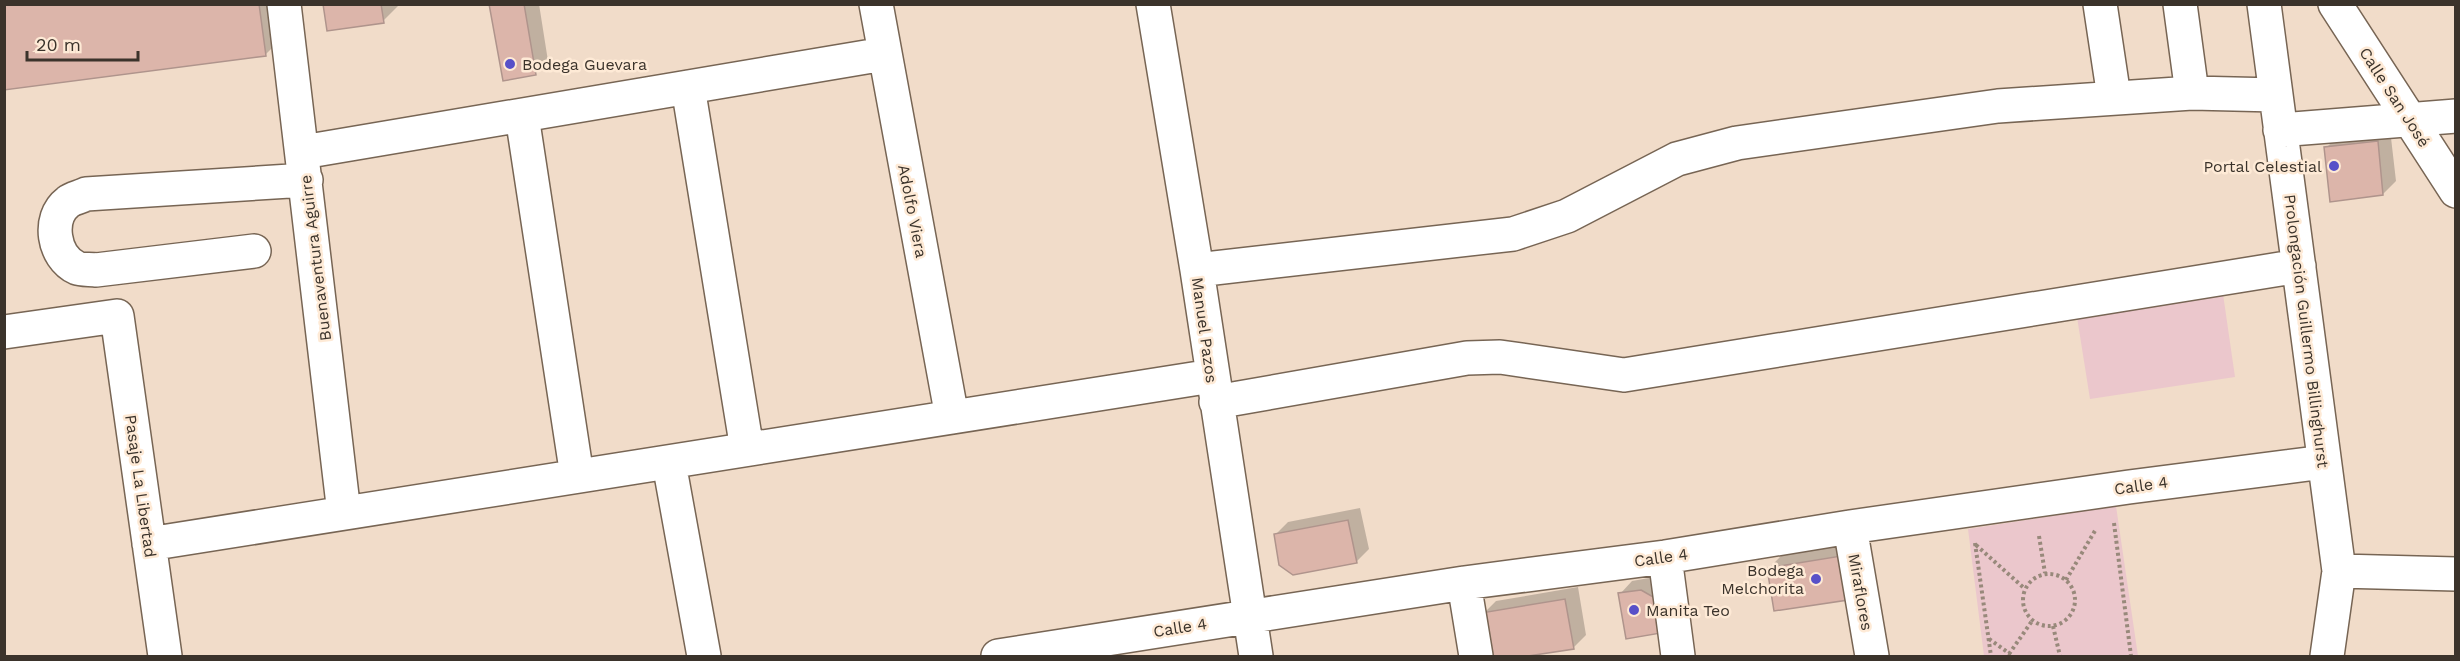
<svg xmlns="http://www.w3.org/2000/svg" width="2460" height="661" viewBox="0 0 2460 661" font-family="'Work Sans',sans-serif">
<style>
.green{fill:#ebc7cc}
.shadow{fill:#0003}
.building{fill:#dcb5aa;stroke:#af948c;stroke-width:1.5}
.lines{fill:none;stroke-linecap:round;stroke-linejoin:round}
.minor-casing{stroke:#776554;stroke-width:36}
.path{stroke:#98897b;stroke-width:4;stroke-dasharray:3 3;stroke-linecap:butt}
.minor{stroke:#fff;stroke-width:33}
.poi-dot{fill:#5850c8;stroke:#feead6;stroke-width:2}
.labels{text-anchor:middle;stroke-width:5;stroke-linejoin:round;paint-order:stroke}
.poi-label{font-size:16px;fill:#3b332b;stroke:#feead6;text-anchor:start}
.street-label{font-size:16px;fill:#3b332b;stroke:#feead6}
</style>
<rect width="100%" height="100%" fill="#f1dcc9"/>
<path class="green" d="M 2223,294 L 2235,377 L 2090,399 L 2077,317 Z
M 2116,506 L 2138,656 L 1984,656 L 1968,529 Z"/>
<path class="shadow" d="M 4,4 L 273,4 L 278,42 L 265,55 Z
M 325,4 L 400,4 L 383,21 Z
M 491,4 L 539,4 L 548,61 L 535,74 Z
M 2390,129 L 2396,181 L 2383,194 L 2326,148 L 2339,135 Z
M 1360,508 L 1369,549 L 1356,562 L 1275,535 L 1288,522 Z
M 1854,544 L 1848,598 L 1769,568 L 1782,555 Z
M 1655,577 L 1673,619 L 1620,594 L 1632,581 Z
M 1578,587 L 1586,635 L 1573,648 L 1519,656 L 1489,656 L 1483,614 L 1496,601 Z"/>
<path class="building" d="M 4,4 L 259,4 L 266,56 L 4,90 Z
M 323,4 L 381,4 L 384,23 L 327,31 Z
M 489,4 L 524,4 L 536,75 L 503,81 Z
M 2378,141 L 2383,195 L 2330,202 L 2324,147 Z
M 1348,520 L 1357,563 L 1293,575 L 1279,565 L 1274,534 Z
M 1841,556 L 1848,600 L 1774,611 L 1767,568 Z
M 1641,590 L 1655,598 L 1661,633 L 1626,639 L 1618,593 Z
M 1565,599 L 1574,649 L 1528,656 L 1488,656 L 1481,613 Z"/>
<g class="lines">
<defs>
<path id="minor" d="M 284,4 L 344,513
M 876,4 L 952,417
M 1153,4 L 1197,270 L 1256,656
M 2100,4 L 2114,97
M 2180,4 L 2192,93
M 2264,4 L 2339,571 L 2327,656
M 2335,4 L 2456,191
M 688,87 L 747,449
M 522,116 L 577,476
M 2280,130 L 2456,116
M 303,152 L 884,54
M 254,251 L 96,270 C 91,269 82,270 77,268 C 53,257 47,218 68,202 C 73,198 81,197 86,194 L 306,180
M 1197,270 L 1513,234 L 1567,216 L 1677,159 L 1737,143 L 1998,106 L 2192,93 L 2276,95
M 4,332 L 117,316 L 165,656
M 1216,402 L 1467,358 L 1500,357 L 1624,375 L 2299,266
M 669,463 L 704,656
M 1850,527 L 1872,656
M 149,544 L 1212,376
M 1665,557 L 1678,656
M 2339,571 L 2456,574
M 1464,583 L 1476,656
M 998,656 L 1464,583 L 1665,557 L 1850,527 L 2129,487 L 2324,462"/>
</defs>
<use href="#minor" class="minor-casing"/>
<path class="path" d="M 2114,523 L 2131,656
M 2039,536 L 2045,573
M 1975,543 L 1991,656
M 1976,545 L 2025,589
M2023 600a26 26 0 1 1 52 0a26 26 0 1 1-52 0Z
M 2066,580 L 2096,529
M 2053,626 L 2060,656
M 1989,639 L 2013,656
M 2009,654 L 2032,621"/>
<use href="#minor" class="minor"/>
</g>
<g class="poi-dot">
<circle cx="510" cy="64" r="6"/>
<circle cx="2334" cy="166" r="6"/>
<circle cx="1816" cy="579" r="6"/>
<circle cx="1634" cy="610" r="6"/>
</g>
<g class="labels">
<g class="poi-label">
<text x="522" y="70">Bodega Guevara</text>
<text x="2322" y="172" text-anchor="end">Portal Celestial</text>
<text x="1804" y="576" text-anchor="end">Bodega<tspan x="1804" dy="18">Melchorita</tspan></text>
<text x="1646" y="616">Manita Teo</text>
</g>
<g class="street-label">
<text transform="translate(2395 97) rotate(57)" y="6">Calle San José</text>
<text transform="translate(913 211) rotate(79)" y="6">Adolfo Viera</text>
<text transform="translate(315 258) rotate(-97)" y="6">Buenaventura Aguirre</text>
<text transform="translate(1205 330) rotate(82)" y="6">Manuel Pazos</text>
<text transform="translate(2307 331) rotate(83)" y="6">Prolongación Guillermo Billinghurst</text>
<text transform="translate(2141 485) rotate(-8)" y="6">Calle 4</text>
<text transform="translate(141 486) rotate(82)" y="6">Pasaje La Libertad</text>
<text transform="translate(1661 557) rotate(-8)" y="6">Calle 4</text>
<text transform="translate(1861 592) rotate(80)" y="6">Miraflores</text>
<text transform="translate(1180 627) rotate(-9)" y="6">Calle 4</text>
</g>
</g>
<rect width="2460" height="661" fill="none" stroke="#3b332b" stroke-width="12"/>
<path d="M27 51v9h111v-9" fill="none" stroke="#3b332b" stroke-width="3"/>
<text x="36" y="51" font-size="18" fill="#3b332b" stroke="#feead6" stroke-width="4.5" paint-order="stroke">20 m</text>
</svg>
